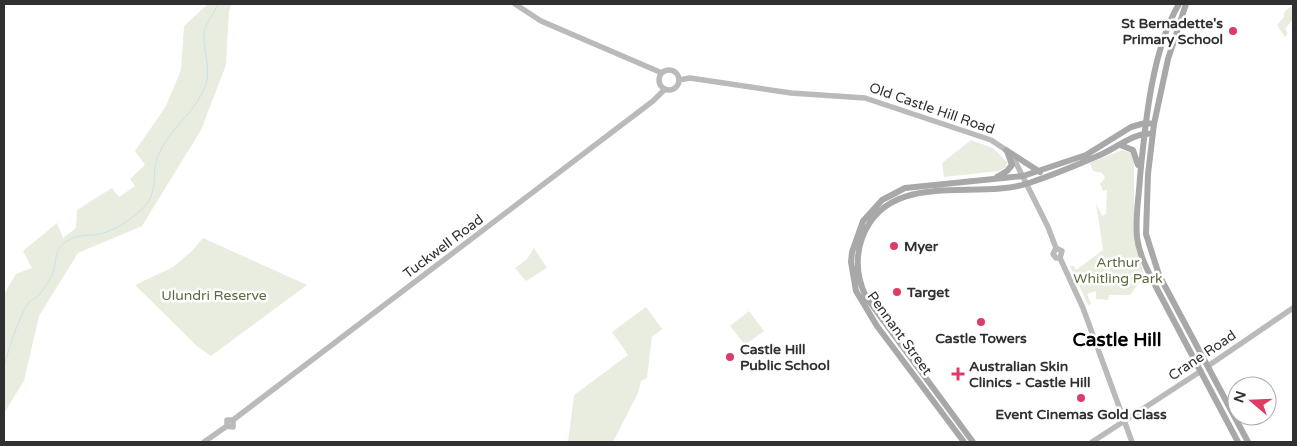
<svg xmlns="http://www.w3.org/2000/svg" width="1297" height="446" viewBox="0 0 1297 446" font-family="'Varela Round',sans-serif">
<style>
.green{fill:#e9eddf}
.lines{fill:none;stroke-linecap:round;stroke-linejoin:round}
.stream{stroke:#cae3e9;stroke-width:1}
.secondary{stroke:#bababa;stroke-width:5.5}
.primary{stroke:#a8a8a8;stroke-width:6}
.poi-dot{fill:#de3c67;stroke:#fff;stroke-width:2}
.labels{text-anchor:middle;stroke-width:5;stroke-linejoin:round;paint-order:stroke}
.poi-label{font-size:14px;font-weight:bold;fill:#303030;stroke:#fff;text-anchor:start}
.street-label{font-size:14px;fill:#303030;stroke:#fff}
.park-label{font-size:14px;fill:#5c6b3f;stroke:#fff}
.district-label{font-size:19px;font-weight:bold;fill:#000;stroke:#fff}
</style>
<rect width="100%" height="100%" fill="#fff"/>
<path class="green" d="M 208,4 L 232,4 L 229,11 L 226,65 L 201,130 L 142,226 L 78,253 L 39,316 L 24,381 L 4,413 L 4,294 L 16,274 L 32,268 L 23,251 L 57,223 L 63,238 L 76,228 L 77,210 L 112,188 L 119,197 L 135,186 L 130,179 L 145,165 L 135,151 L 166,106 L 181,70 L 184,26 Z
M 1293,5 L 1293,19 L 1285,29 L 1288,33 L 1285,37 L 1277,25 L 1284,17 L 1284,12 Z
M 971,140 L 993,148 L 1007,162 L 1006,167 L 999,171 L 944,177 L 942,163 Z
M 1122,150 L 1132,153 L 1134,158 L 1134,235 L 1144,276 L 1130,295 L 1109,295 L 1108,300 L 1096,299 L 1096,291 L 1087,294 L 1091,304 L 1088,305 L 1070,266 L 1074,266 L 1076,270 L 1103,250 L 1096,203 L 1102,216 L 1106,214 L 1107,190 L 1103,191 L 1100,184 L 1105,178 L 1102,173 L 1093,171 L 1090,163 Z
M 203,238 L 307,285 L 211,356 L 198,347 L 135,285 L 173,267 L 192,251 Z
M 534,248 L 547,268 L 526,281 L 515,268 L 527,259 Z
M 646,307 L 662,329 L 652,337 L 647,378 L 641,381 L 638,393 L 613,442 L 568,442 L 574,395 L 628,355 L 612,332 Z
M 749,311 L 764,331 L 745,345 L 730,326 Z"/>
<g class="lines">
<path class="stream" d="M 4,365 C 11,345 17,320 29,302 C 32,299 36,299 38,296 C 43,291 48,283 51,277 C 58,264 52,250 67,241 C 77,234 89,236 100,234 C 116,230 134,218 145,206 C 159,190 151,173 158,156 C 168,129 197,112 206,84 C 211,69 203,50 204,35 C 205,23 214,14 218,4"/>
<path class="secondary" d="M 515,4 L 541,21 L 662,73
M659 80a10 10 0 1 1 20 0a10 10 0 1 1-20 0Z
M 679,80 L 690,78 L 791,93 L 865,98 L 991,140 L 1006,150 L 1016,163 L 1048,227 L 1056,248
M 1056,248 L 1053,254 L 1056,258 L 1060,258
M 1056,248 L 1062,251 L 1060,258
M 1060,258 L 1083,308 L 1132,442
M 1208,366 L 1293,308
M 233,420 L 653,101 L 665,89
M 227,426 L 233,427 L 233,420
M 227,426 L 227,420 L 233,420
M 204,442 L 227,426
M 1092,442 L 1201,371"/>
<path class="primary" d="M 1179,4 C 1152,49 1145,125 1140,177 C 1139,197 1135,217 1137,237 C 1139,255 1148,271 1156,287 L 1238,442
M 1186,4 L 1168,59 L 1154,124 L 1148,174 L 1146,234 L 1159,275 L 1248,442
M 1120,145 L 1133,150 L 1138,165
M 1006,150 L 1040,172
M 997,177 L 1007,171 L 1012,165 L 1007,151
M 964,442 L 877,326 L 856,291 L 851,262 L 852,252 L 863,221 L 882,200 L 905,188 L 1023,176 L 1086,155 L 1131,127 L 1145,123 L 1154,124
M 973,442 L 866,297 C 857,278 855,258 862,238 C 888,168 976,201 1029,183 C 1053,175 1077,165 1100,155 C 1117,148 1134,132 1152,134"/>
</g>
<g class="poi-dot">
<circle cx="1233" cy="31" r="5"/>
<circle cx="894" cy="246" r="5"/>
<circle cx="897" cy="292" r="5"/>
<circle cx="981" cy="322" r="5"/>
<circle cx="730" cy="357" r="5"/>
<path d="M955.5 366.5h5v5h5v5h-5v5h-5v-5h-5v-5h5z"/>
<circle cx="1081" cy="398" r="5"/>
</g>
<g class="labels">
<g class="poi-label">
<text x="1223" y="28" text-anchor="end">St Bernadette's<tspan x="1223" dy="16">Primary School</tspan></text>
<text x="904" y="251">Myer</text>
<text x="907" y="297">Target</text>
<text x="981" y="343" text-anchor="middle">Castle Towers</text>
<text x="740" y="354">Castle Hill<tspan x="740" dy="16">Public School</tspan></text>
<text x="969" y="371">Australian Skin<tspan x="969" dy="16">Clinics - Castle Hill</tspan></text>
<text x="1081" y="419" text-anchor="middle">Event Cinemas Gold Class</text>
</g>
<g class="street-label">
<text transform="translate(932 108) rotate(19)" y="5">Old Castle Hill Road</text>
<text transform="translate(443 246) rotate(-37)" y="5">Tuckwell Road</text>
<text transform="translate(900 333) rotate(54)" y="5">Pennant Street</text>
<text transform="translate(1202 355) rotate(-34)" y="5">Crane Road</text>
</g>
<g class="park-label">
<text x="1118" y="267">Arthur<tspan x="1118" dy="16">Whitling Park</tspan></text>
<text x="214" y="300">Ulundri Reserve</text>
</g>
<g class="district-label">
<text x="1117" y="346">Castle Hill</text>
</g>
</g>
<rect width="1297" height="446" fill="none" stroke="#303030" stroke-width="10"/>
<g transform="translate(1252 401) rotate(289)"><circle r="24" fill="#ffffff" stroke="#acacac"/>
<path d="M0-4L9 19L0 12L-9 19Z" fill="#de3c67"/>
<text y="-8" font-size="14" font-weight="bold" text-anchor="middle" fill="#303030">N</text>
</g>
</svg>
